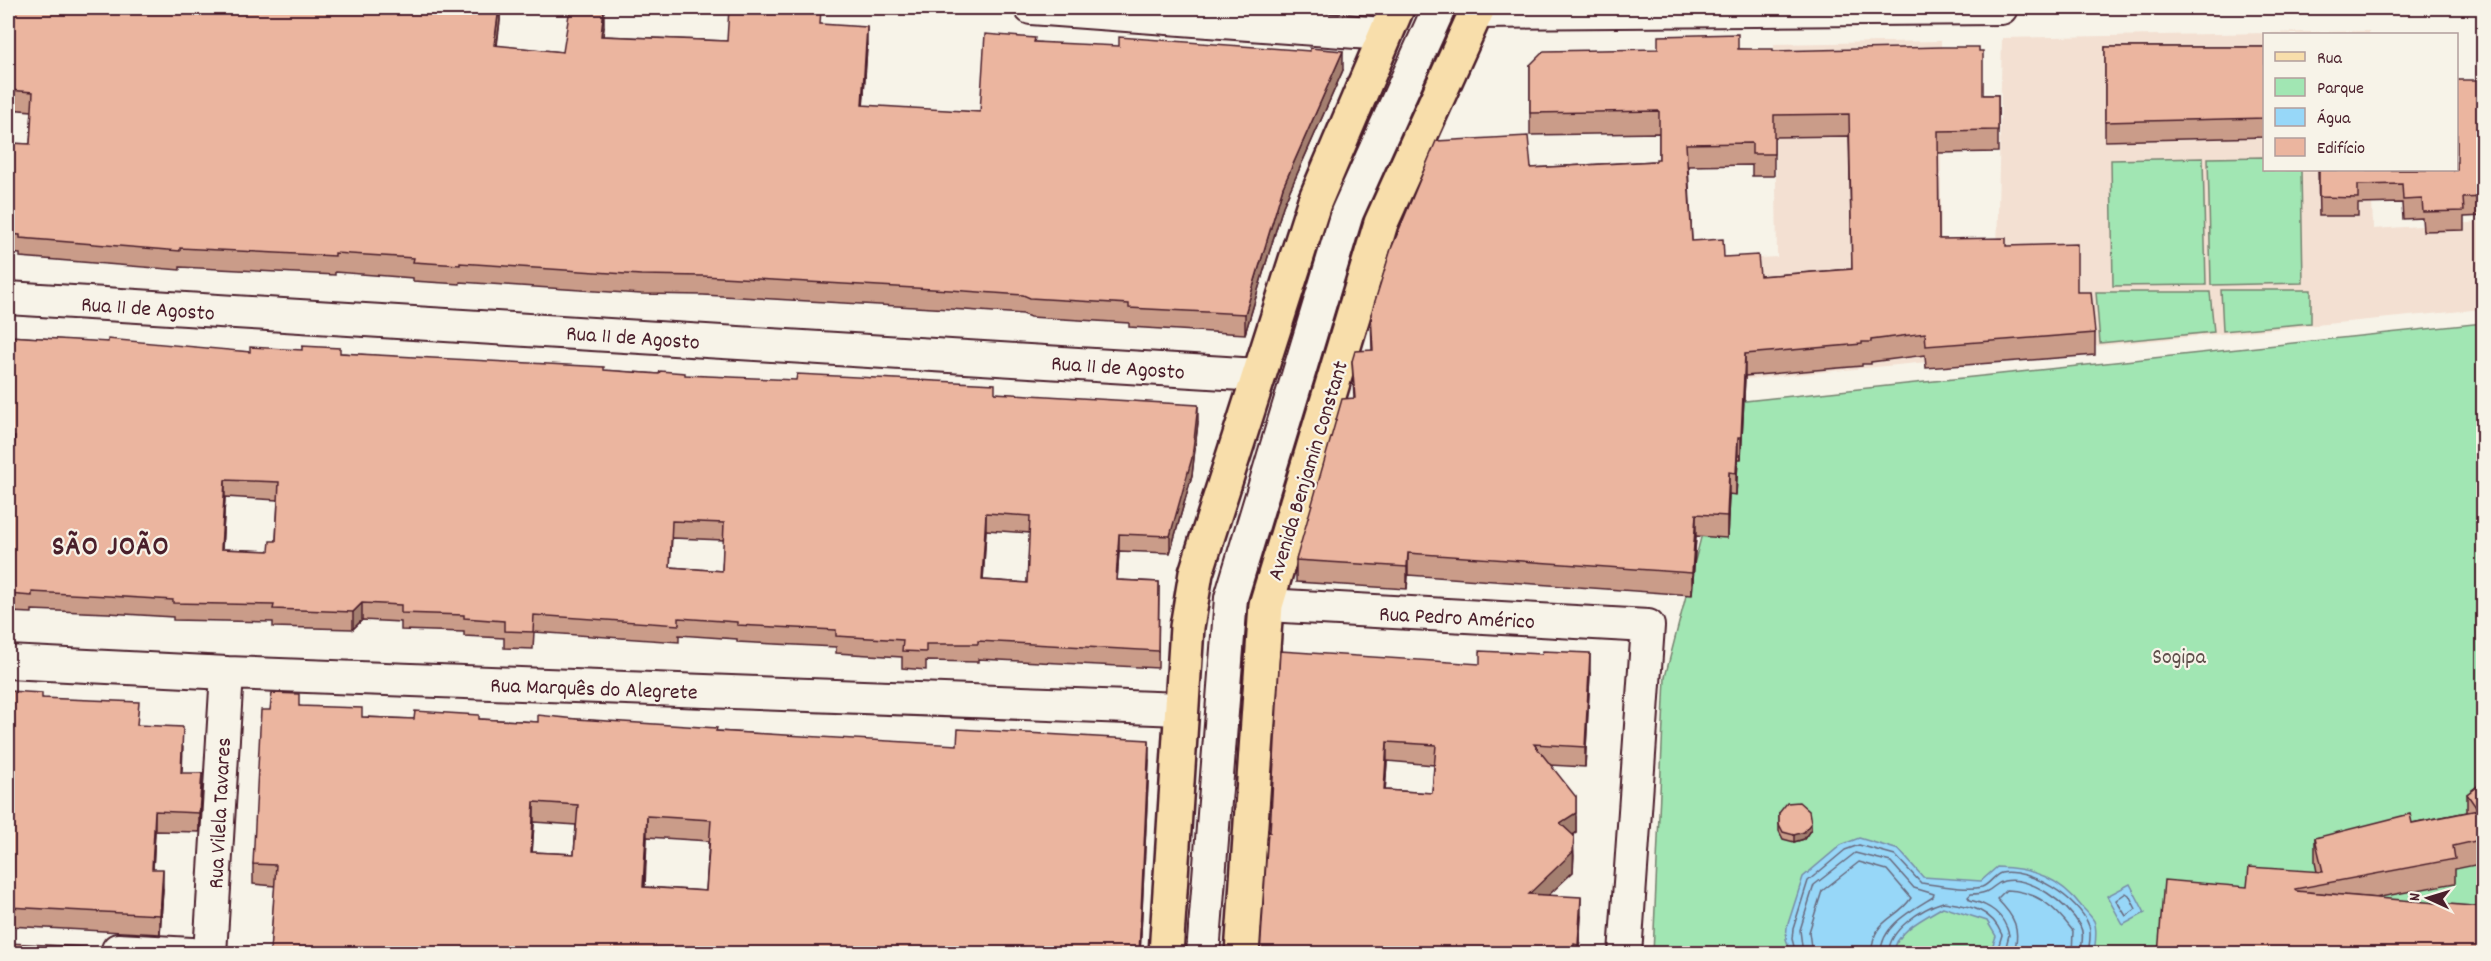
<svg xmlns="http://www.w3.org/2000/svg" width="2491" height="961" viewBox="0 0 2491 961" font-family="Dekko,sans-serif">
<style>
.built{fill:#f3e0d2}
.green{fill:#a1e6b3;stroke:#76826f;stroke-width:1.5}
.water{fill:#97d7f8;stroke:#788da6;stroke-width:1.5}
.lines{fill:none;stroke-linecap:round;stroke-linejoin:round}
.shore{stroke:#69697d;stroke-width:1.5}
.minor-casing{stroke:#4a1f2b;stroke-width:36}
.major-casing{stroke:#4a1f2b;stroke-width:38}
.minor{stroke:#f7f3e8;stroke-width:32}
.major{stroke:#f8deab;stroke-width:33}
.wall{fill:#ca9c89;stroke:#4a1f2b;stroke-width:1.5;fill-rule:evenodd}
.shaded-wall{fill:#a47f6f;stroke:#4a1f2b;stroke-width:1.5}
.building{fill:#ebb59f;stroke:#4a1f2b;stroke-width:1.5;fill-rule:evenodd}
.labels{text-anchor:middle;stroke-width:4.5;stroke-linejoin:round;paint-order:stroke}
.street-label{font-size:22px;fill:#4a1f2b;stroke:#f7f3e8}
.park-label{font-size:22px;fill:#60514d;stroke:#f7f3e8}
.district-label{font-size:28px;font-weight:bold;letter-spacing:1.5px;fill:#4a1f2b;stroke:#f7f3e8}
</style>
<rect width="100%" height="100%" fill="#f7f3e8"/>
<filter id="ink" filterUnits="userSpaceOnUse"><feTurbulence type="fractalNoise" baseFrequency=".0167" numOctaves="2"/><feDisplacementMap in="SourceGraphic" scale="12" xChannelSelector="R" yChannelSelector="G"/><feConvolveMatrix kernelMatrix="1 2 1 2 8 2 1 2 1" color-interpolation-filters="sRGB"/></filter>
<g filter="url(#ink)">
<path class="built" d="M 2369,31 L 2369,34 L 2264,34 L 2264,170 L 2371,170 L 2373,229 L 2483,222 L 2483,309 L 1476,405 L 1467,274 L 1777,257 L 1774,44 L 1941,41 L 1941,252 L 1997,253 L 2002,38 Z"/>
<path class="green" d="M 2264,157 L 2264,170 L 2301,170 L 2303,283 L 2211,285 L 2208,158 Z
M 2203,158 L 2206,285 L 2113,286 L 2111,160 Z
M 2221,290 L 2311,290 L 2311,323 L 2223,331 Z
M 2096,292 L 2210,292 L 2214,332 L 2100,343 Z
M 2483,323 L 2483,953 L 1653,954 L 1665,677 L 1736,402 Z"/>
<path class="water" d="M 1859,838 L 1899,850 L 1923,877 L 1981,881 L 1997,867 C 2033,868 2060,878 2082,907 C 2086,911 2091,916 2094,921 C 2098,931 2095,944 2094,953 L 1990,953 L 1996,936 L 1987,921 L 1943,907 C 1926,917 1894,932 1894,953 L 1791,953 L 1786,939 L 1787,927 L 1803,877 L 1841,845 Z
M 2130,884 L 2145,913 L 2123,925 L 2107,896 Z"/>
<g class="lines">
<path class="shore" d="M 2126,893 L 2129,895 L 2136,909 L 2126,916 L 2116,900 Z
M 1796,954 L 1792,939 L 1793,929 L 1808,881 L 1845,850 L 1859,845 L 1895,855 L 1921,883 C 1938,885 1966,891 1982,887 C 1990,884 1994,875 2001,873 C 2029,867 2080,899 2089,926 C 2092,934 2089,945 2088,954
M 1803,954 L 1800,930 L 1814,885 L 1855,853 L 1891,862 L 1914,888 L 1934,894 L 1933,897 C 1912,910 1880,926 1881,954
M 1812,954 L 1809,932 L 1822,891 L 1859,862 L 1887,870 L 1911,898 C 1897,920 1871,919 1872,954
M 1889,954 C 1887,930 1923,908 1943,902 C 1969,906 1991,908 2002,935 L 1996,954
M 2004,954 L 2009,935 C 2004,914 1990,905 1970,900 L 1968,897 L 1971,894 C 1994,894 1991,884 2004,881 C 2030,875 2068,904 2080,926 C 2085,934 2081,945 2081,954
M 2013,954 C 2022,929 2014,916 1997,899 L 2006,890 C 2037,891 2055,907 2073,931 L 2072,954"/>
<defs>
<path id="minor" d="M 1031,8 L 1384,34
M 1476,12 L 2001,8
M 8,298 L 1258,375
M 1266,605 L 1648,626 L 1625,954
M 8,662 L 227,673 L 1181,709
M 118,950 L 192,954
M 210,954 L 227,673
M 1203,954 L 1231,598 L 1347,213 L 1439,8"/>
<path id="major" d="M 1166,954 L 1187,627 L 1196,573 L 1314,203 L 1397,8
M 1242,954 L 1266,605 L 1381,223 L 1478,8"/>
</defs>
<use href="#minor" class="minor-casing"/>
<use href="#major" class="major-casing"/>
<use href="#minor" class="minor"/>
<use href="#major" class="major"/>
</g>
<path class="wall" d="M 8,8 L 500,8 L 500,20 L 497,46 L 563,52 L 604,27 L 603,36 L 727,41 L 821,24 L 867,46 L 863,106 L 892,108 L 980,112 L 1035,42 L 1343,70 L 1283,206 L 1245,334 L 1129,327 L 1129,323 L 1030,317 L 1023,314 L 950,309 L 703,295 L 641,294 L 460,282 L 460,284 L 413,281 L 413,278 L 335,272 L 335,275 L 180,267 L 180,270 L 20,257 L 20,254 L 8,253 L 8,143 L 30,144 L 32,111 L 8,109 Z
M 2484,40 L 2484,216 L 2464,217 L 2464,230 L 2423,231 L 2422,218 L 2403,219 L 2402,203 L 2358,204 L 2358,216 L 2319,216 L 2318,170 L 2457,170 L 2478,80 Z
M 2105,47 L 2265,47 L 2265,137 L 2105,141 Z
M 1738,49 L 1773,51 L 1983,95 L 1998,95 L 1998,152 L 1938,153 L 1939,239 L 2006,246 L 2077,292 L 2095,333 L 2095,355 L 1926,368 L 1925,355 L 1871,362 L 1871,364 L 1862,364 L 1862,366 L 1745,376 L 1741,459 L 1738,459 L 1736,495 L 1729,494 L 1727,538 L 1696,536 L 1692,595 L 1408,575 L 1407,589 L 1296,582 L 1296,560 L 1354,398 L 1352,361 L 1372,350 L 1371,314 L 1531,168 L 1656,161 L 1659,159 L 1659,133 L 1530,135 L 1530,65 ZM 1849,136 L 1852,269 L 1760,276 L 1692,241 L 1688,166 L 1752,165 L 1752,176 L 1774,176 L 1774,137 Z
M 8,336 L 250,352 L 340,353 L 659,374 L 995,393 L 1198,422 L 1192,475 L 1170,553 L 1119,551 L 1117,580 L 1159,582 L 1158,668 L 978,659 L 978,662 L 926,661 L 926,670 L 902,668 L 902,657 L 836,653 L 836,647 L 737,642 L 737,639 L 679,635 L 679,642 L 534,632 L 533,649 L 504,648 L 504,638 L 464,636 L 464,632 L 401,630 L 401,622 L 362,620 L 353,629 L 273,627 L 273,622 L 173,620 L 173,617 L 108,613 L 32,610 L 32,613 L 8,612 L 8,504 L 11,505 L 14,454 L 8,454 ZM 225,497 L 278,500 L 276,541 L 269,551 L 222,549 ZM 986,530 L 1030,533 L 1027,583 L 983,580 ZM 672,538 L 724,540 L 722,571 L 670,567 Z
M 1542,654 L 1590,673 L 1585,767 L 1550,765 L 1576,817 L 1576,833 L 1572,835 L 1574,856 L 1573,872 L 1548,895 L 1581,916 L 1579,954 L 1260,954 L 1270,832 L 1480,664 ZM 1387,761 L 1434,765 L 1432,793 L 1385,790 Z
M 8,691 L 42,698 L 138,726 L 183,747 L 182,773 L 202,793 L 199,832 L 155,831 L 153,869 L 163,889 L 160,934 L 8,926 Z
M 299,706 L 362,717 L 414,719 L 479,719 L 538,722 L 576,719 L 717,731 L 1149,760 L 1140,954 L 270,954 L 275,886 L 253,884 L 253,864 ZM 534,822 L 576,825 L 574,854 L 532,852 ZM 647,837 L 709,841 L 706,891 L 645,887 Z
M 2484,781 L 2484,849 L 2480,852 L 2480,864 L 2455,869 L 2455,883 L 2375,898 L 2247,887 L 2317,872 L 2315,862 L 2315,838 L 2412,823 L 2467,812 L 2467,794 Z
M 1779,813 L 1811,829 L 1804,839 L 1794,842 L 1783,839 L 1779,831 Z"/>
<path class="shaded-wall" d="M 499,8 L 500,8 L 500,20 L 494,65 L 494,45 Z
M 604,8 L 604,27 L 601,55 L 601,36 Z
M 867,27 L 867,46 L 862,125 L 862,105 Z
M 1343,51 L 1343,70 L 1283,206 L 1245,334 L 1245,314 L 1283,187 Z
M 1745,354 L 1745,376 L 1741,459 L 1741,437 Z
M 1198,405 L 1198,422 L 1192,475 L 1170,553 L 1170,536 Z
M 1738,437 L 1738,459 L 1736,495 L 1736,473 Z
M 1729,472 L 1729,494 L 1727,538 L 1727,516 Z
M 225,480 L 225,497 L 221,567 L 221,549 Z
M 986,513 L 986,530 L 982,597 L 982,580 Z
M 1696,514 L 1696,536 L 1692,595 L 1692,573 Z
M 1119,534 L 1119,551 L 1116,597 L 1116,580 Z
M 1408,553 L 1408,575 L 1407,589 L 1407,567 Z
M 362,603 L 362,620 L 353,629 L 353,612 Z
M 1590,653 L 1590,673 L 1585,767 L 1585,747 Z
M 1149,740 L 1149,760 L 1140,954 L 1139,954 Z
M 1387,742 L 1387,761 L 1384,809 L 1384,790 Z
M 202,773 L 202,793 L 199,832 L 199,813 Z
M 1576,797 L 1576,833 L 1560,843 L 1560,823 Z
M 534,802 L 534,822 L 531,873 L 531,852 Z
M 155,811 L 155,831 L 152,889 L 152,869 Z
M 647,816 L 647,837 L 643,907 L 643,887 Z
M 1811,823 L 1811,829 L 1804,839 L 1794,842 L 1794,835 Z
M 2484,826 L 2484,849 L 2480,852 L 2480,840 L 2478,830 Z
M 1574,836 L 1573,872 L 1529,914 L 1529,894 Z
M 163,869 L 163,889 L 160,934 L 160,915 Z
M 1581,897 L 1581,916 L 1578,954 L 1578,945 Z"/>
<path class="building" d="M 8,8 L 499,8 L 494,45 L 563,52 L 570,8 L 604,8 L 601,36 L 727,41 L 729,8 L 788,8 L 821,9 L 820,24 L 867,27 L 862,105 L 980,112 L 985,34 L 1035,38 L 1034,42 L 1119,46 L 1119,37 L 1310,51 L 1310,48 L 1343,51 L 1283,187 L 1245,314 L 1129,308 L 1129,304 L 1030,298 L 1023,295 L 950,290 L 703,276 L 641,275 L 460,263 L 460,265 L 413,262 L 414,258 L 335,253 L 335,256 L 180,248 L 180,251 L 20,238 L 20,235 L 8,234 L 8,143 L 30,144 L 33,92 L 8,90 Z
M 1738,34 L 1738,49 L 1773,49 L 1773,51 L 1942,47 L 1979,47 L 1979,51 L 1983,51 L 1983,95 L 1998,95 L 1998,130 L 1938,131 L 1939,239 L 2006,238 L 2006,246 L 2077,244 L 2077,292 L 2091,292 L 2095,333 L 1926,346 L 1925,333 L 1871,340 L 1871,342 L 1862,342 L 1862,344 L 1745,354 L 1741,437 L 1738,437 L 1736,473 L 1729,472 L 1727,516 L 1696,514 L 1692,573 L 1408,553 L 1407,567 L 1296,560 L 1342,399 L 1355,398 L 1352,361 L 1355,351 L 1373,350 L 1371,314 L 1391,249 L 1436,141 L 1528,136 L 1531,168 L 1656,161 L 1656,159 L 1659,159 L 1659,111 L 1530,113 L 1530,65 L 1544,51 L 1658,49 L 1658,36 ZM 1849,114 L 1852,269 L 1760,276 L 1758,255 L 1724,257 L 1723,239 L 1692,241 L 1686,144 L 1752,143 L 1752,154 L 1774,154 L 1774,115 Z
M 2478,40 L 2484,40 L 2484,197 L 2463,198 L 2464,211 L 2423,212 L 2422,199 L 2403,200 L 2402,184 L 2358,185 L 2358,198 L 2319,197 L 2319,170 L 2457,170 L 2457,80 L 2478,80 Z
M 2105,47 L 2265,47 L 2265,118 L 2105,122 Z
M 8,336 L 108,342 L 108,339 L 250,352 L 250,347 L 302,350 L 302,346 L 340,348 L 340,353 L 604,367 L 604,370 L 659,374 L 660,371 L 685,373 L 685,375 L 796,380 L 797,374 L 995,384 L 995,393 L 1198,405 L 1192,458 L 1170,536 L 1119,534 L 1116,580 L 1159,582 L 1158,651 L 978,641 L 978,644 L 926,644 L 926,652 L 902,651 L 903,640 L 836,636 L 836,630 L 737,625 L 737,622 L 679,618 L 679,625 L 534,615 L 533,632 L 504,631 L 504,621 L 464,618 L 464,615 L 401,613 L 401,605 L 362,603 L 353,612 L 273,609 L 274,605 L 173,603 L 173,600 L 108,596 L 32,592 L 32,596 L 8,594 L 8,504 L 11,505 L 15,437 L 8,436 ZM 225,480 L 279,482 L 276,541 L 270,541 L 269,551 L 221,549 ZM 986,513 L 1030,516 L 1027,583 L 982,580 ZM 672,521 L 724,523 L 722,571 L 670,567 Z
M 1280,651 L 1480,664 L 1480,651 L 1542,654 L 1543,651 L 1590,653 L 1585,747 L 1534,744 L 1576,797 L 1576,813 L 1560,823 L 1574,836 L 1573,852 L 1529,894 L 1581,897 L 1578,945 L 1574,944 L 1573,954 L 1260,954 L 1268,831 L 1270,832 ZM 1387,742 L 1436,745 L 1432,793 L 1384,790 Z
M 8,691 L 42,693 L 42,698 L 139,702 L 137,725 L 183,727 L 181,773 L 202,773 L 199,813 L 155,811 L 152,869 L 163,869 L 160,915 L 8,907 Z
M 272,693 L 299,694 L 299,706 L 362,708 L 362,717 L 414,719 L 415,711 L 479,715 L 479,719 L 538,722 L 538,715 L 576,719 L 717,728 L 716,731 L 957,745 L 958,729 L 1149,740 L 1139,954 L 270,953 L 276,865 L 253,864 L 261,710 L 270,710 ZM 534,802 L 578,805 L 574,854 L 531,852 ZM 647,816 L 711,820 L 706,891 L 643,887 Z
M 2484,781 L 2484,826 L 2478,830 L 2480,840 L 2453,846 L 2455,859 L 2295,889 L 2296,891 L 2484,907 L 2484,954 L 2158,954 L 2164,880 L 2247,887 L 2249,867 L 2323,872 L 2315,838 L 2410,814 L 2412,823 L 2478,810 L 2467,794 Z
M 1799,802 L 1809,811 L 1811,823 L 1804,832 L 1794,835 L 1783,832 L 1779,824 L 1779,813 L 1787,803 Z
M 8,943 L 159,951 L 159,954 L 8,954 Z"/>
</g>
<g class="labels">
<g class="street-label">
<text transform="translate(148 307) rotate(4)" y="8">Rua 11 de Agosto</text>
<text transform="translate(633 336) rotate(4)" y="8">Rua 11 de Agosto</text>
<text transform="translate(1118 366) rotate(4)" y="8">Rua 11 de Agosto</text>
<text transform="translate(1306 470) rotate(-73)" y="8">Avenida Benjamin Constant</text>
<text transform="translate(1457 616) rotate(3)" y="8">Rua Pedro Américo</text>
<text transform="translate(594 687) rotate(2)" y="8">Rua Marquês do Alegrete</text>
<text transform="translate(218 813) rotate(-87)" y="8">Rua Vilela Tavares</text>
</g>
<g class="park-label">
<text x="2179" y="663">Sogipa</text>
</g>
<g class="district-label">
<text x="111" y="554">SÃO JOÃO</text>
</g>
</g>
<rect width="2491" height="961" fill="none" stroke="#f7f3e8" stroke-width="30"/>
<rect x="15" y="15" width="2461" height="931" fill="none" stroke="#4a1f2b" stroke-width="2" filter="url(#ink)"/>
<rect x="2263" y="33" width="195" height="138" fill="#f7f3e8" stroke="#b29e9c" stroke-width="1.5"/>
<rect x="2275" y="52" width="30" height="9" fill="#f8deab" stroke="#b29e9c" stroke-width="1.5"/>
<text x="2317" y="63" font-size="18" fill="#4a1f2b">Rua</text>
<rect x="2275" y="78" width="30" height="18" fill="#a1e6b3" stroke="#b29e9c" stroke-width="1.5"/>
<text x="2317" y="93" font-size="18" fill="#4a1f2b">Parque</text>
<rect x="2275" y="108" width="30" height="18" fill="#97d7f8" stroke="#b29e9c" stroke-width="1.5"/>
<text x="2317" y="123" font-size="18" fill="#4a1f2b">Água</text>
<rect x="2275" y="138" width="30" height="18" fill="#ebb59f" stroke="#b29e9c" stroke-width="1.5"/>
<text x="2317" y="153" font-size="18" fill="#4a1f2b">Edifício</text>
<g transform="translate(2428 898) rotate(274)" stroke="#f7f3e8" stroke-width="4.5" paint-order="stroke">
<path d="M0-4.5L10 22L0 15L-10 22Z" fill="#4a1f2b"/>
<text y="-9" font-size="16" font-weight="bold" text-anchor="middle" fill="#4a1f2b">N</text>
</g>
</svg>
